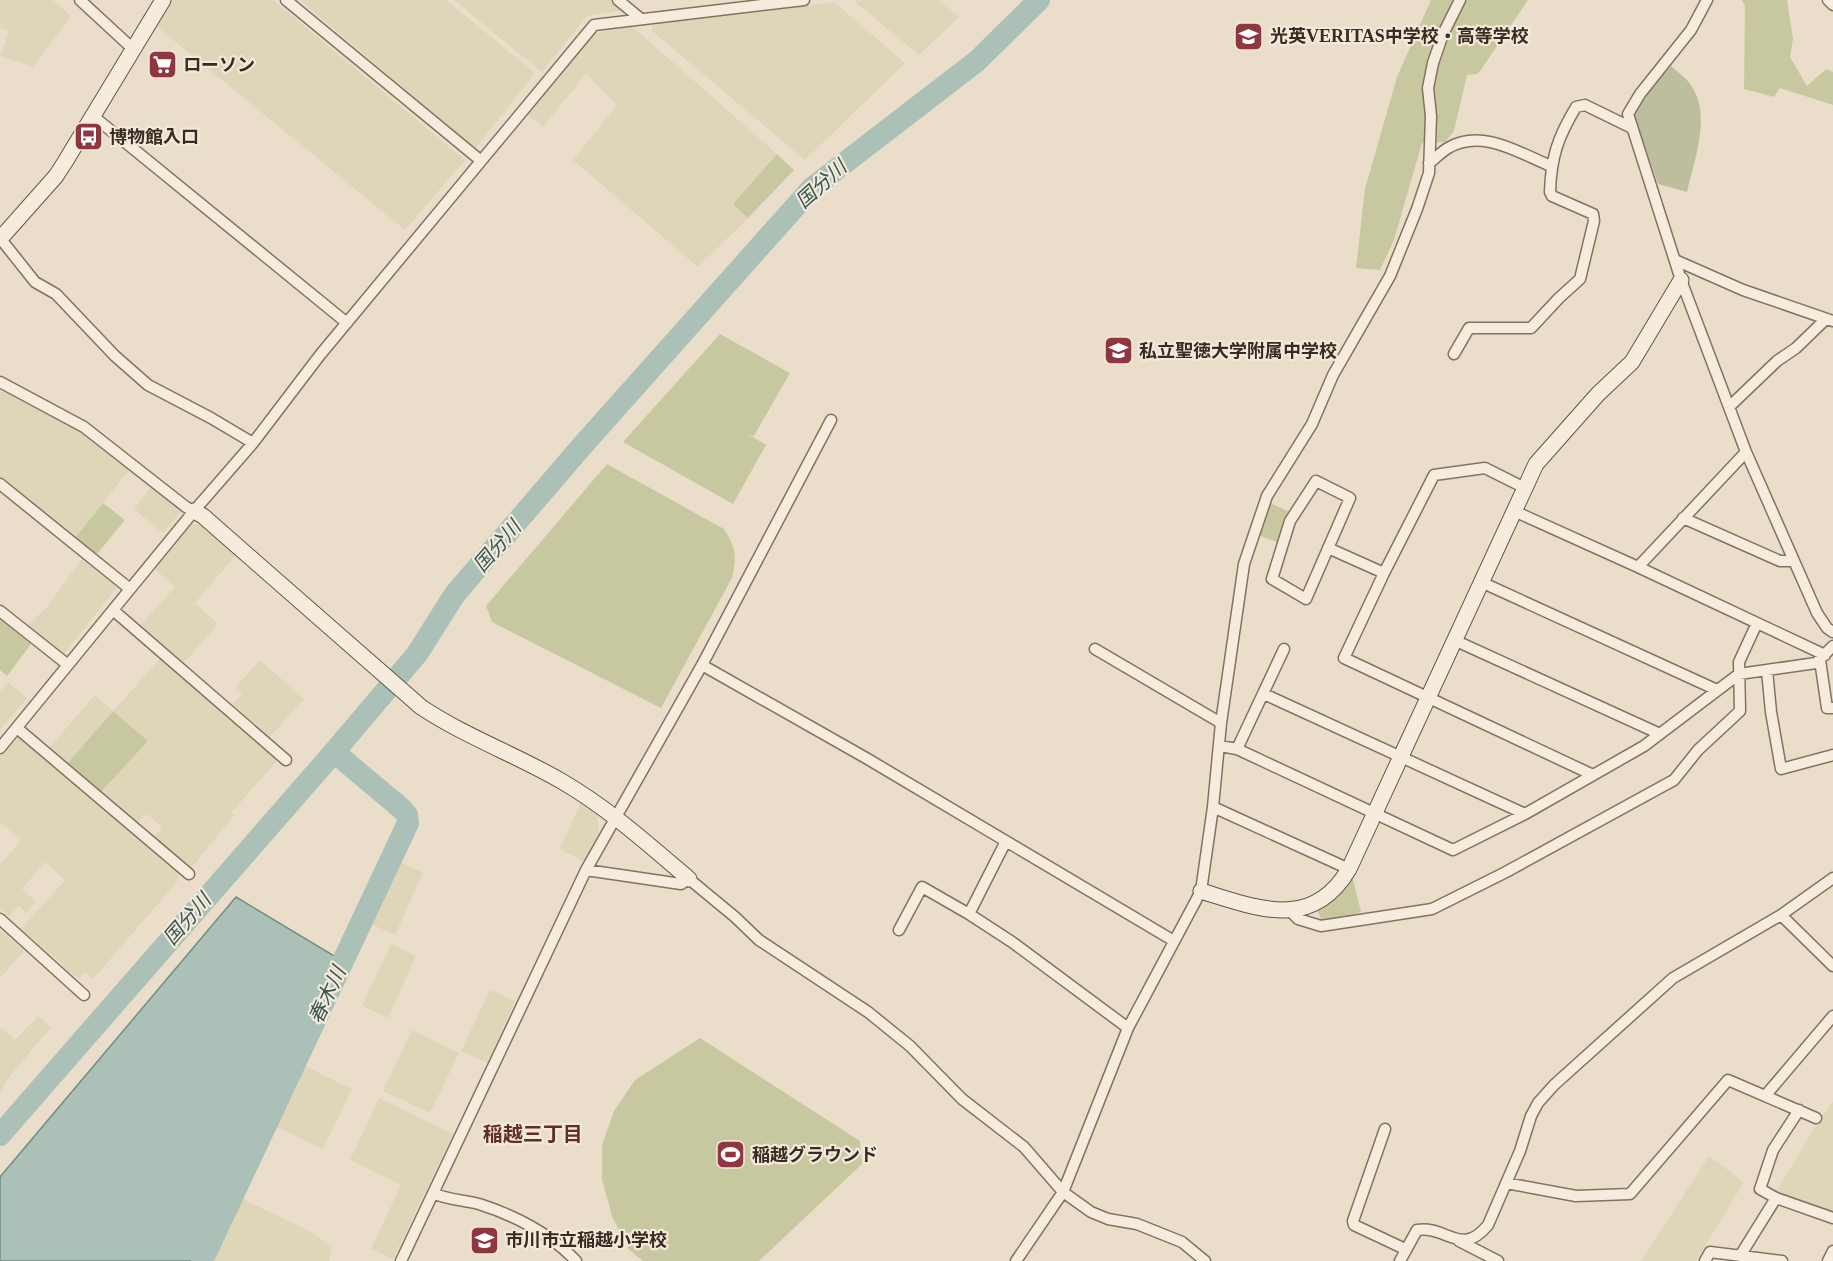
<svg xmlns="http://www.w3.org/2000/svg" width="1833" height="1261" viewBox="0 0 1833 1261" font-family="'Times New Roman','Noto Sans JP',serif">
<style>
.farmland{fill:#dfd5b9}
.green{fill:#c7c8a0}
.cemetery{fill:#bdbe9d}
.water{fill:#abc0b7;stroke:#728d84;stroke-width:1.5}
.lines{fill:none;stroke-linecap:round;stroke-linejoin:round}
.river{stroke:#abc0b7;stroke-width:22}
.street-casing{stroke:#857161;stroke-width:13}
.secondary-casing{stroke:#675244;stroke-width:17}
.street{stroke:#f6ecdd;stroke-width:10}
.secondary{stroke:#f6ecdd;stroke-width:15}
.labels{text-anchor:middle;stroke-width:4.5;stroke-linejoin:round;paint-order:stroke}
.poi-label{font-size:18px;font-weight:bold;fill:#382b22;stroke:#f3e9da;text-anchor:start}
.water-label{font-size:20px;font-style:italic;fill:#345650;stroke:#f3e9da}
.neighbourhood-label{font-size:20px;font-weight:bold;fill:#602d27;stroke:#f3e9da}
</style>
<rect width="100%" height="100%" fill="#eadecb"/>
<path class="farmland" d="M 0,0 L 53,0 L 71,16 L 33,67 L 1,56 L 9,31 L 0,28 Z
M 171,0 L 273,0 L 465,160 L 405,230 L 155,25 Z
M 300,0 L 446,0 L 535,73 L 475,149 Z
M 454,0 L 610,0 L 622,10 L 587,16 L 542,72 Z
M 863,0 L 939,0 L 959,17 L 919,55 L 854,1 Z
M 834,2 L 905,63 L 805,160 L 651,30 L 655,22 Z
M 633,27 L 777,154 L 733,204 L 748,218 L 698,267 L 573,160 L 617,105 L 586,74 L 543,127 L 528,115 L 595,33 Z
M 2,390 L 84,434 L 129,470 L 75,538 L 0,478 L 0,393 Z
M 151,487 L 182,510 L 163,533 L 134,509 Z
M 192,523 L 200,525 L 236,555 L 195,603 L 218,624 L 183,664 L 141,625 L 175,587 L 154,568 Z
M 82,559 L 118,586 L 63,655 L 26,627 L 46,608 Z
M 160,659 L 276,759 L 276,762 L 231,813 L 234,815 L 193,866 L 186,867 L 153,839 L 162,827 L 147,814 L 136,823 L 101,792 L 148,741 L 131,726 L 113,711 L 67,764 L 50,747 L 95,695 L 113,711 Z
M 260,660 L 304,699 L 269,738 L 232,705 L 242,694 L 235,688 Z
M 8,682 L 27,698 L 0,730 L 0,691 Z
M 16,738 L 20,738 L 179,875 L 177,882 L 93,979 L 85,972 L 79,979 L 21,929 L 65,880 L 45,862 L 22,889 L 36,902 L 26,913 L 19,906 L 9,916 L 0,909 L 0,865 L 21,840 L 0,822 L 0,757 Z
M 581,802 L 597,812 L 599,833 L 583,861 L 560,849 Z
M 398,861 L 423,873 L 395,935 L 369,923 Z
M 0,930 L 24,951 L 0,978 Z
M 391,944 L 416,956 L 388,1018 L 362,1006 Z
M 490,990 L 515,1001 L 487,1063 L 461,1051 Z
M 38,1016 L 51,1027 L 10,1076 L 0,1092 L 0,1027 L 15,1040 Z
M 412,1030 L 459,1053 L 430,1113 L 383,1091 Z
M 305,1066 L 352,1089 L 323,1149 L 276,1127 Z
M 379,1098 L 453,1134 L 393,1259 L 371,1249 L 401,1185 L 350,1160 Z
M 1833,1102 L 1833,1214 L 1776,1192 L 1820,1119 Z
M 1709,1156 L 1744,1182 L 1696,1261 L 1641,1261 Z
M 241,1198 L 315,1234 L 332,1248 L 329,1261 L 211,1261 Z"/>
<path class="green" d="M 1431,0 L 1528,0 L 1478,74 L 1467,75 L 1454,131 L 1445,142 L 1422,143 L 1394,240 L 1380,270 L 1356,268 L 1365,189 L 1397,77 Z
M 1742,0 L 1787,0 L 1793,39 L 1790,57 L 1807,86 L 1826,69 L 1833,72 L 1833,105 L 1780,88 L 1774,97 L 1744,89 L 1745,6 Z
M 777,154 L 794,170 L 748,218 L 733,204 Z
M 720,334 L 790,373 L 754,436 L 748,434 L 766,445 L 733,504 L 623,442 Z
M 607,464 L 724,529 C 736,548 737,556 732,578 L 661,708 L 492,622 L 486,606 Z
M 103,503 L 125,520 L 97,554 L 75,538 Z
M 1270,503 L 1288,511 L 1279,543 L 1258,535 Z
M 0,619 L 31,644 L 7,676 L 0,670 Z
M 113,711 L 148,741 L 101,792 L 67,764 Z
M 1352,875 L 1361,912 L 1323,923 L 1317,910 Z
M 700,1038 L 860,1141 L 862,1164 L 759,1261 L 643,1261 L 629,1250 L 612,1216 L 602,1179 L 602,1145 L 614,1111 L 635,1080 Z"/>
<path class="cemetery" d="M 1671,66 C 1679,73 1689,80 1694,90 C 1710,120 1694,161 1687,192 L 1658,184 L 1634,116 L 1647,93 Z"/>
<path class="water" d="M 236,897 L 336,957 L 194,1261 L 0,1261 L 0,1177 Z"/>
<g class="lines">
<path class="river" d="M 0,1135 L 334,752 L 417,654 L 455,594 L 582,446 L 812,188 L 977,61 L 1039,0
M 202,1261 L 408,823 L 407,815 L 402,809 L 334,752"/>
<defs>
<path id="street" d="M 80,0 L 133,49
M 286,0 L 480,160
M 618,0 L 641,19
M 1707,0 L 1691,30 L 1640,94 L 1628,114 L 1681,280 L 1746,452 L 1817,613 L 1827,628 L 1833,632
M 1828,0 L 1833,5
M 93,116 L 347,323
M 1429,163 C 1435,159 1441,152 1448,148 C 1482,128 1519,153 1551,166
M 0,238 L 35,282 L 56,294 L 115,356 L 148,385 L 211,418 L 253,443
M 1675,260 L 1743,290 L 1833,321
M 1454,354 L 1469,328 L 1531,328 L 1559,298 L 1580,279 L 1594,221 L 1593,214 L 1552,196 L 1550,192 C 1551,157 1558,137 1576,107 L 1585,105 L 1632,128
M 0,382 L 84,427 L 186,507 L 194,511
M 1729,407 L 1777,361 L 1796,348 L 1826,319
M 1746,452 L 1638,567 L 1825,655
M 1316,481 L 1350,498 L 1306,599 L 1272,579 L 1290,521 Z
M 0,484 L 130,589
M 1525,488 L 1485,468 L 1434,475 L 1384,573 L 1344,658 L 1593,775
M 1514,511 L 1638,567
M 1683,518 L 1780,561 L 1793,561
M 1328,548 L 1384,573
M 1481,582 L 1717,690
M 113,610 L 286,760
M 0,611 L 68,665
M 1454,640 L 1660,734
M 1095,649 L 1221,723
M 1820,660 L 1827,708 L 1833,708
M 702,665 L 866,758 L 1174,941
M 1767,670 L 1771,712 L 1781,769 L 1833,755
M 1264,694 L 1525,814
M 17,728 L 189,874
M 1220,746 L 1237,749 L 1453,850 L 1525,814 L 1644,746 L 1739,674 L 1816,663 L 1833,646
M 0,748 L 194,511 L 253,443 L 320,355 L 594,25 L 804,0
M 1237,749 L 1284,649
M 1213,807 L 1349,869
M 586,870 L 681,884 L 689,879 L 735,917 L 759,940 L 868,1012 L 910,1046 L 962,1099 L 1024,1147 L 1063,1192 L 1091,1212 L 1108,1219 L 1137,1224 L 1182,1242 L 1205,1261
M 1289,910 L 1298,919 L 1321,926 L 1432,909 L 1506,872 L 1674,780 L 1698,750 L 1740,711 L 1739,662 L 1757,623
M 969,914 L 1006,841
M 1781,915 L 1833,966
M 0,919 L 84,995
M 899,930 L 922,887 L 969,914 L 1012,942 L 1128,1028
M 1765,1096 L 1833,1016
M 1799,1110 L 1773,1150 L 1760,1189 L 1776,1198 L 1833,1218
M 1385,1129 L 1353,1221 L 1354,1225 L 1405,1249
M 1506,1183 L 1576,1196 L 1630,1194 L 1728,1080 L 1816,1118
M 433,1193 C 447,1200 464,1200 479,1204 C 514,1215 551,1234 576,1261
M 1459,1241 L 1498,1261
M 1740,1256 L 1776,1198
M 401,1261 L 586,870 L 702,665 L 831,420
M 1016,1261 L 1063,1192 L 1128,1028 L 1201,891 L 1213,807 L 1221,723 L 1244,564 L 1267,496 L 1312,424 L 1333,375 L 1390,276 L 1417,209 L 1429,173 L 1431,116 L 1428,88 L 1433,63 L 1443,34 L 1460,0
M 1400,1261 L 1417,1230 C 1447,1225 1461,1258 1488,1225 L 1520,1151 L 1531,1116 L 1538,1103 L 1554,1085 L 1673,978 L 1781,915 L 1833,878
M 1705,1261 L 1710,1252 L 1782,1261
M 1828,1261 L 1833,1251"/>
<path id="secondary" d="M 0,239 L 56,176 L 65,162 L 163,0
M 194,511 L 203,516 L 421,707 C 466,737 517,755 563,782 C 609,809 648,844 689,879
M 1201,891 C 1257,908 1312,932 1349,869 L 1536,464 L 1598,394 L 1632,362 L 1681,280"/>
</defs>
<use href="#street" class="street-casing"/>
<use href="#secondary" class="secondary-casing"/>
<use href="#street" class="street"/>
<use href="#secondary" class="secondary"/>
</g>
<defs>
<symbol id="school-square" viewBox="-11 -11 22 22"><rect x="-9" y="-9" width="18" height="18" rx="4" fill="#8e3740" stroke="#f3e9da"/><path d="M0-5L7-2L0 1L-7-2ZM-4 1L0 2.5L4 1V4Q0 6-4 4Z" fill="#fff"/></symbol>
<symbol id="supermarket-square" viewBox="-11 -11 22 22"><rect x="-9" y="-9" width="18" height="18" rx="4" fill="#8e3740" stroke="#f3e9da"/><path d="M-6-5.5h2.5l.6 2H6L4.5 2H-2.5L-4.4-4H-6ZM-1.5 3.2a1.3 1.3 0 1 0 .1 0ZM3 3.2a1.3 1.3 0 1 0 .1 0Z" fill="#fff"/></symbol>
<symbol id="bus-square" viewBox="-11 -11 22 22"><rect x="-9" y="-9" width="18" height="18" rx="4" fill="#8e3740" stroke="#f3e9da"/><path d="M-5-6H5V4H4V6H2V4H-2V6H-4V4H-5ZM-3.5-4V0h7V-4ZM-3.5 1.2v1.5H-2V1.2ZM2 1.2v1.5H3.5V1.2Z" fill="#fff"/></symbol>
<symbol id="stadium-square" viewBox="-11 -11 22 22"><rect x="-9" y="-9" width="18" height="18" rx="4" fill="#8e3740" stroke="#f3e9da"/><path d="M0-5a6.5 5 0 1 0 0 10a6.5 5 0 1 0 0-10ZM-3.5-1.8h7v3.6h-7Z" fill="#fff"/></symbol>
</defs>
<g fill-rule="evenodd">
<use href="#school-square" x="1232" y="20" width="33" height="33"/>
<use href="#supermarket-square" x="146" y="48" width="33" height="33"/>
<use href="#bus-square" x="72" y="120" width="33" height="33"/>
<use href="#school-square" x="1102" y="334" width="33" height="33"/>
<use href="#stadium-square" x="714" y="1138" width="33" height="33"/>
<use href="#school-square" x="468" y="1224" width="33" height="33"/>
</g>
<g class="labels">
<g class="poi-label">
<text x="1270" y="42">光英VERITAS中学校・高等学校</text>
<text x="183" y="71">ローソン</text>
<text x="109" y="143">博物館入口</text>
<text x="1139" y="357">私立聖徳大学附属中学校</text>
<text x="752" y="1161">稲越グラウンド</text>
<text x="505" y="1246">市川市立稲越小学校</text>
</g>
<g class="water-label">
<text transform="translate(821 184) rotate(-42)" y="7">国分川</text>
<text transform="translate(497 546) rotate(-49)" y="7">国分川</text>
<text transform="translate(187 919) rotate(-49)" y="7">国分川</text>
<text transform="translate(327 995) rotate(-65)" y="7">春木川</text>
</g>
<g class="neighbourhood-label">
<text x="533" y="1141">稲越三丁目</text>
</g>
</g>
</svg>
